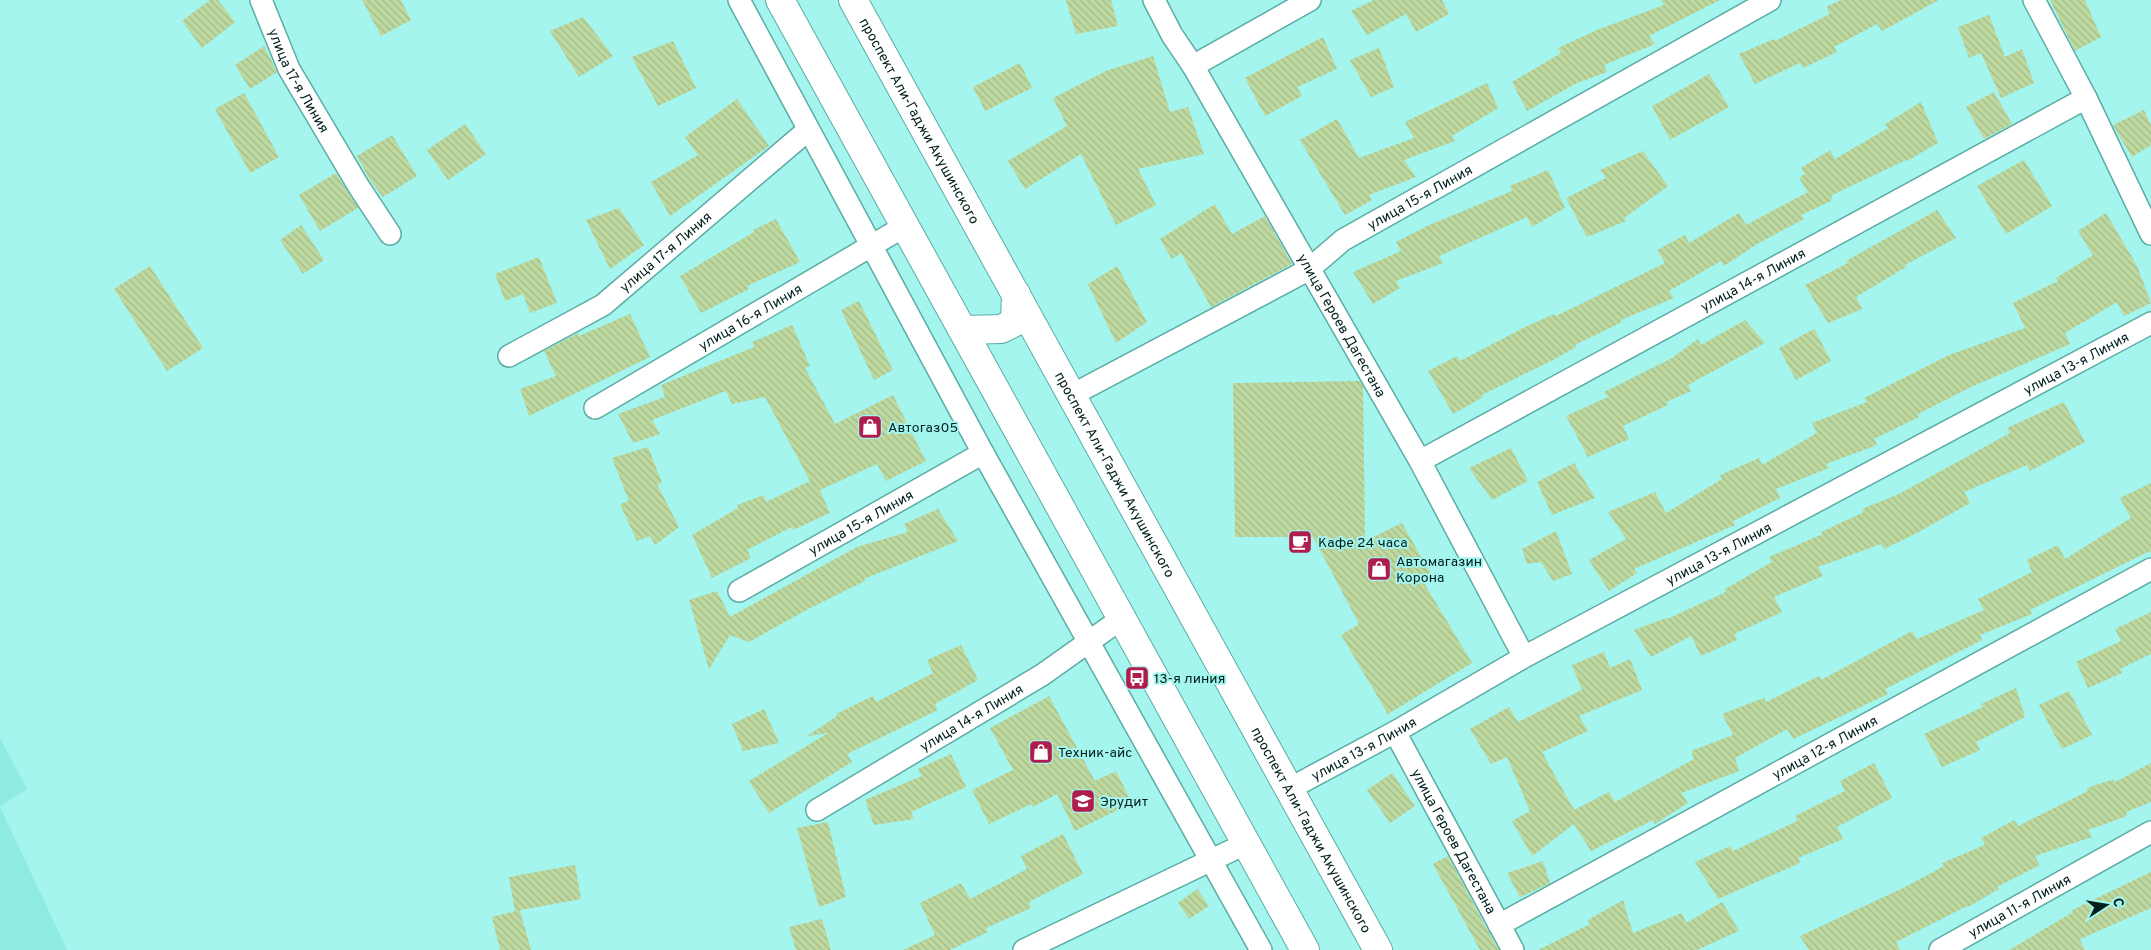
<svg xmlns="http://www.w3.org/2000/svg" width="2151" height="950" viewBox="0 0 2151 950" font-family="Overpass,sans-serif">
<style>
.built{fill:#8debe3}
.building{fill:url(#building-back-hatch)}
.lines{fill:none;stroke-linecap:round;stroke-linejoin:round}
.street-casing{stroke:#5baca5;stroke-width:24}
.primary-casing{stroke:#5baca5;stroke-width:30}
.street{stroke:#fff;stroke-width:21}
.primary{stroke:#fff;stroke-width:28}
.labels{text-anchor:middle;stroke-width:4;stroke-linejoin:round;paint-order:stroke}
.street-label{font-size:14px;fill:#00201e;stroke:#a3f5ee}
.poi-label{font-size:14px;fill:#00201e;stroke:#a3f5ee;text-anchor:start}
</style>
<defs>
<pattern id="building-back-hatch" width="6" height="6" patternUnits="userSpaceOnUse" patternTransform="scale(1.25)"><rect width="6" height="6" fill="#bed9a0"/><path d="M-1 5l2 2M0 0l6 6M5-1l2 2" fill="none" stroke="#a2ba89"/></pattern>
</defs>
<rect width="100%" height="100%" fill="#a3f5ee"/>
<path class="built" d="M 0,738 L 27,789 L 0,806 Z
M 0,807 L 67,950 L 0,950 Z"/>
<path class="building" d="M 210,0 L 218,0 L 235,22 L 202,48 L 182,21 Z
M 362,0 L 401,0 L 411,20 L 381,36 Z
M 1066,0 L 1111,0 L 1118,26 L 1076,34 Z
M 1374,0 L 1442,0 L 1449,14 L 1416,32 L 1406,14 L 1367,35 L 1351,11 Z
M 1661,0 L 1720,0 L 1649,36 L 1655,44 L 1604,65 L 1607,72 L 1577,83 L 1527,111 L 1512,82 L 1561,53 L 1558,48 L 1597,30 L 1664,5 Z
M 1841,0 L 1939,0 L 1882,31 L 1877,24 L 1834,47 L 1837,52 L 1803,68 L 1800,63 L 1755,84 L 1739,54 L 1774,39 L 1775,41 L 1830,14 L 1826,7 Z
M 2050,0 L 2085,0 L 2101,37 L 2075,51 Z
M 1989,15 L 2005,57 L 2022,49 L 2034,83 L 2001,98 L 1981,53 L 1969,58 L 1958,27 Z
M 583,17 L 613,56 L 579,77 L 550,31 Z
M 1323,37 L 1337,69 L 1297,87 L 1302,96 L 1265,116 L 1245,78 Z
M 673,41 L 696,88 L 658,106 L 632,57 Z
M 264,46 L 277,72 L 250,89 L 235,65 Z
M 1379,48 L 1394,87 L 1371,97 L 1350,60 Z
M 1153,56 L 1170,112 L 1188,107 L 1204,154 L 1138,169 L 1156,205 L 1116,225 L 1081,154 L 1025,189 L 1008,161 L 1067,126 L 1053,98 L 1106,71 Z
M 1020,63 L 1032,88 L 985,111 L 973,87 Z
M 1709,74 L 1729,107 L 1670,140 L 1652,106 Z
M 1487,83 L 1498,108 L 1452,136 L 1455,141 L 1404,160 L 1416,177 L 1369,195 L 1372,200 L 1345,215 L 1300,140 L 1337,119 L 1359,158 L 1414,138 L 1405,122 Z
M 1994,92 L 2012,124 L 1984,139 L 1966,107 Z
M 244,93 L 279,157 L 250,173 L 215,109 Z
M 737,99 L 769,146 L 670,216 L 651,182 L 698,155 L 685,137 Z
M 1921,102 L 1938,143 L 1907,161 L 1906,160 L 1832,195 L 1831,201 L 1801,215 L 1804,219 L 1757,244 L 1724,266 L 1721,261 L 1669,291 L 1674,298 L 1621,320 L 1622,322 L 1575,345 L 1576,347 L 1555,359 L 1482,395 L 1483,397 L 1453,414 L 1428,371 L 1457,356 L 1460,361 L 1525,327 L 1554,314 L 1556,316 L 1665,263 L 1657,250 L 1685,235 L 1689,243 L 1739,213 L 1746,225 L 1808,192 L 1799,178 L 1805,174 L 1801,168 L 1830,150 L 1835,159 L 1888,128 L 1885,124 Z
M 2144,110 L 2151,125 L 2151,145 L 2132,157 L 2113,125 Z
M 465,124 L 486,154 L 448,180 L 427,150 Z
M 392,135 L 417,176 L 383,197 L 370,180 L 357,156 Z
M 1643,151 L 1668,186 L 1624,218 L 1626,221 L 1587,237 L 1566,198 L 1606,178 L 1600,170 Z
M 2024,160 L 2052,206 L 2006,234 L 1977,186 Z
M 1548,170 L 1565,208 L 1532,227 L 1527,217 L 1439,256 L 1443,263 L 1396,281 L 1400,288 L 1373,304 L 1353,272 L 1401,251 L 1396,242 L 1429,225 L 1512,191 L 1510,186 Z
M 336,173 L 358,208 L 320,231 L 299,195 Z
M 1215,204 L 1232,234 L 1265,216 L 1292,264 L 1211,307 L 1181,253 L 1172,259 L 1160,239 Z
M 619,208 L 644,245 L 610,269 L 586,220 Z
M 1937,210 L 1956,238 L 1905,265 L 1906,267 L 1856,297 L 1862,309 L 1828,323 L 1805,285 L 1848,263 L 1846,261 Z
M 2106,213 L 2137,266 L 2151,303 L 2124,316 L 2117,302 L 2065,333 L 2070,344 L 1971,387 L 1918,414 L 1919,417 L 1874,439 L 1877,445 L 1826,464 L 1829,468 L 1776,489 L 1780,498 L 1733,521 L 1735,525 L 1634,569 L 1637,573 L 1609,591 L 1589,560 L 1626,539 L 1608,512 L 1655,492 L 1666,513 L 1722,479 L 1720,475 L 1759,458 L 1762,465 L 1817,433 L 1812,423 L 1867,402 L 1864,398 L 1949,355 L 2025,328 L 2013,303 L 2058,281 L 2056,278 L 2093,255 L 2078,231 Z
M 776,219 L 800,262 L 747,286 L 749,289 L 701,313 L 680,276 L 754,232 L 753,230 Z
M 301,225 L 324,260 L 303,274 L 280,240 Z
M 539,257 L 557,303 L 530,313 L 523,294 L 505,301 L 495,274 Z
M 150,266 L 203,348 L 167,371 L 114,289 Z
M 1117,266 L 1147,322 L 1116,343 L 1088,284 Z
M 859,301 L 893,370 L 874,380 L 841,310 Z
M 630,314 L 650,357 L 529,416 L 520,389 L 556,376 L 544,351 L 578,333 L 579,336 Z
M 1745,320 L 1765,343 L 1688,385 L 1691,391 L 1666,402 L 1668,405 L 1623,426 L 1629,439 L 1588,457 L 1566,416 L 1608,397 L 1604,392 L 1672,358 L 1698,339 L 1701,345 Z
M 792,325 L 810,366 L 805,368 L 835,424 L 893,395 L 926,461 L 886,481 L 877,464 L 820,490 L 830,513 L 793,530 L 792,527 L 747,550 L 751,558 L 712,578 L 692,535 L 738,508 L 737,505 L 764,495 L 766,502 L 810,481 L 765,397 L 732,404 L 726,391 L 652,420 L 660,434 L 633,443 L 618,414 L 665,397 L 661,385 L 754,347 L 752,342 Z
M 1814,329 L 1831,361 L 1796,380 L 1779,348 Z
M 1360,381 L 1363,386 L 1365,541 L 1402,523 L 1434,579 L 1424,583 L 1472,663 L 1388,714 L 1341,635 L 1359,624 L 1313,537 L 1235,537 L 1233,383 Z
M 2064,402 L 2085,442 L 2030,471 L 2027,465 L 1964,492 L 1970,503 L 1915,534 L 1884,549 L 1881,544 L 1818,567 L 1823,576 L 1774,597 L 1782,612 L 1734,634 L 1737,640 L 1701,656 L 1691,636 L 1651,657 L 1634,630 L 1666,618 L 1667,619 L 1726,592 L 1725,589 L 1772,562 L 1769,557 L 1823,534 L 1821,532 L 1864,512 L 1862,509 L 1899,494 L 2010,433 L 2007,428 Z
M 648,447 L 662,483 L 657,484 L 679,527 L 655,545 L 650,536 L 637,541 L 620,504 L 629,501 L 612,458 Z
M 1511,448 L 1528,481 L 1492,500 L 1469,468 Z
M 1574,463 L 1595,498 L 1552,515 L 1537,482 Z
M 2151,483 L 2151,553 L 2150,551 L 2030,610 L 2032,614 L 1980,635 L 1982,640 L 1885,689 L 1888,694 L 1793,739 L 1787,729 L 1735,758 L 1739,771 L 1681,793 L 1688,803 L 1655,824 L 1653,820 L 1591,851 L 1574,824 L 1532,856 L 1512,821 L 1530,811 L 1507,757 L 1491,764 L 1470,729 L 1509,707 L 1518,722 L 1582,690 L 1572,665 L 1604,652 L 1610,668 L 1630,659 L 1642,690 L 1579,716 L 1588,731 L 1542,752 L 1574,810 L 1609,792 L 1615,802 L 1694,759 L 1691,751 L 1733,735 L 1722,714 L 1764,698 L 1766,702 L 1819,676 L 1821,680 L 1912,631 L 1917,639 L 1984,610 L 1978,599 L 2032,572 L 2027,560 L 2058,545 L 2065,559 L 2131,518 L 2120,498 Z
M 938,509 L 958,541 L 864,579 L 865,581 L 810,608 L 749,642 L 730,635 L 709,669 L 689,600 L 717,591 L 730,617 L 857,547 L 908,532 L 904,524 Z
M 1556,531 L 1572,574 L 1553,581 L 1541,562 L 1527,564 L 1522,549 Z
M 2151,612 L 2151,654 L 2120,669 L 2122,673 L 2088,688 L 2076,662 L 2121,641 L 2115,629 Z
M 961,645 L 978,680 L 935,704 L 938,710 L 847,754 L 852,762 L 769,813 L 749,781 L 828,733 L 807,736 L 837,716 L 836,714 L 873,696 L 876,702 L 933,673 L 927,660 Z
M 2016,688 L 2025,717 L 1976,742 L 1980,750 L 1942,767 L 1924,734 L 1983,707 L 1981,704 Z
M 2069,691 L 2092,735 L 2062,749 L 2039,705 Z
M 1049,696 L 1095,781 L 1116,771 L 1132,803 L 1075,831 L 1057,794 L 1033,807 L 1031,804 L 989,824 L 972,790 L 1013,770 L 990,728 Z
M 764,709 L 779,743 L 743,751 L 732,724 Z
M 951,754 L 966,787 L 911,812 L 914,819 L 874,825 L 865,800 L 922,776 L 918,769 Z
M 1874,763 L 1892,798 L 1837,827 L 1843,839 L 1798,858 L 1800,863 L 1718,899 L 1695,862 L 1730,846 L 1733,851 L 1797,821 L 1795,816 L 1845,791 L 1840,781 Z
M 2151,763 L 2151,802 L 2126,812 L 2127,816 L 2088,830 L 2092,837 L 2035,856 L 2040,865 L 1997,887 L 1999,889 L 1968,907 L 1967,906 L 1896,942 L 1900,950 L 1809,950 L 1800,936 L 1905,887 L 1944,866 L 1942,863 L 1985,845 L 1981,838 L 2014,820 L 2018,826 L 2088,791 L 2087,788 L 2114,779 L 2115,782 Z
M 1392,773 L 1415,806 L 1390,823 L 1367,790 Z
M 828,822 L 846,897 L 819,907 L 797,828 Z
M 1063,834 L 1083,874 L 1029,902 L 1031,908 L 986,928 L 988,932 L 950,950 L 903,950 L 935,935 L 920,903 L 961,883 L 970,899 L 1027,869 L 1021,856 Z
M 1448,856 L 1488,931 L 1499,950 L 1480,950 L 1433,864 Z
M 1543,861 L 1550,883 L 1520,897 L 1507,873 Z
M 575,865 L 581,899 L 515,911 L 509,877 Z
M 2151,872 L 2151,908 L 2080,939 L 2085,950 L 2009,950 L 2073,912 L 2072,910 Z
M 1197,889 L 1209,906 L 1189,919 L 1178,903 Z
M 1623,900 L 1633,933 L 1682,913 L 1686,923 L 1722,902 L 1739,931 L 1697,950 L 1538,950 L 1590,924 L 1588,920 Z
M 520,910 L 531,950 L 500,950 L 492,917 Z
M 822,919 L 831,950 L 796,950 L 789,927 Z"/>
<g class="lines">
<defs>
<g id="street">
<path id="s1" d="M 261,0 L 289,69 L 359,187 L 390,234"/>
<path d="M 739,0 L 983,453 L 1261,950"/>
<path id="s2" d="M 1154,0 L 1172,35 L 1193,66 L 1420,461 L 1524,657"/>
<path d="M 2034,0 L 2086,98 L 2151,234"/>
<path d="M 1193,66 L 1310,0"/>
<path id="s3" d="M 509,356 L 603,305 L 808,130"/>
<path id="s4" d="M 1072,395 L 1308,270 L 1343,240 L 1770,0"/>
<path id="s5" d="M 595,408 L 905,226"/>
<path id="s6" d="M 1420,461 L 2086,98"/>
<path id="s7" d="M 739,591 L 983,453"/>
<path id="s8" d="M 1395,732 L 1513,950"/>
<path id="s9" d="M 1289,789 L 1395,732 L 1524,657 L 2151,323"/>
<path id="s10" d="M 817,810 L 1042,675 L 1121,619"/>
<path id="s11" d="M 1499,925 L 2151,569"/>
<path d="M 1024,950 L 1245,844"/>
<path id="s12" d="M 1940,950 L 2151,832"/>
</g>
<g id="primary">
<path d="M 780,0 L 1305,950"/>
<path id="s13" d="M 853,0 L 1378,950"/>
<path d="M 964,330 L 1001,329 L 1015,322 L 1016,294"/>
</g>
</defs>
<use href="#street" class="street-casing"/>
<use href="#primary" class="primary-casing"/>
<use href="#street" class="street"/>
<use href="#primary" class="primary"/>
</g>
<defs>
<symbol id="shop-square" viewBox="-11 -11 22 22"><rect x="-9" y="-9" width="18" height="18" rx="4" fill="#af1d4d" stroke="#a3f5ee"/><path d="M-5-2.5h2.3a2.7 3.5 0 0 1 5.4 0H5L5.5 6h-11ZM-1.5-2.5h3a1.5 2.3 0 0 0-3 0Z" fill="#fff"/></symbol>
<symbol id="cafe-square" viewBox="-11 -11 22 22"><rect x="-9" y="-9" width="18" height="18" rx="4" fill="#af1d4d" stroke="#a3f5ee"/><path d="M-5.5-4.5H6V0H3Q3 3.5 0 3.5H-2.5Q-5.5 3.5-5.5 0ZM3-3.2v2h1.7v-2ZM-6 4.5H4V6H-6Z" fill="#fff"/></symbol>
<symbol id="bus-square" viewBox="-11 -11 22 22"><rect x="-9" y="-9" width="18" height="18" rx="4" fill="#af1d4d" stroke="#a3f5ee"/><path d="M-5-6H5V4H4V6H2V4H-2V6H-4V4H-5ZM-3.5-4V0h7V-4ZM-3.5 1.2v1.5H-2V1.2ZM2 1.2v1.5H3.5V1.2Z" fill="#fff"/></symbol>
<symbol id="school-square" viewBox="-11 -11 22 22"><rect x="-9" y="-9" width="18" height="18" rx="4" fill="#af1d4d" stroke="#a3f5ee"/><path d="M0-5L7-2L0 1L-7-2ZM-4 1L0 2.5L4 1V4Q0 6-4 4Z" fill="#fff"/></symbol>
</defs>
<g fill-rule="evenodd">
<use href="#shop-square" x="856" y="413" width="28" height="28"/>
<use href="#cafe-square" x="1286" y="528" width="28" height="28"/>
<use href="#shop-square" x="1365" y="555" width="28" height="28"/>
<use href="#bus-square" x="1123" y="664" width="28" height="28"/>
<use href="#shop-square" x="1027" y="738" width="28" height="28"/>
<use href="#school-square" x="1069" y="787" width="28" height="28"/>
</g>
<g class="labels">
<g class="street-label">
<text dy="5" stroke="none"><textPath href="#s1" startOffset="89">улица 17-я Линия</textPath></text>
<text dy="5" stroke="none"><textPath href="#s13" startOffset="138">проспект Али-Гаджи Акушинского</textPath></text>
<text dy="5" stroke="none"><textPath href="#s4" startOffset="401">улица 15-я Линия</textPath></text>
<text dy="5" stroke="none"><textPath href="#s3" startOffset="189">улица 17-я Линия</textPath></text>
<text dy="5" stroke="none"><textPath href="#s6" startOffset="379">улица 14-я Линия</textPath></text>
<text dy="5" stroke="none"><textPath href="#s5" startOffset="180">улица 16-я Линия</textPath></text>
<text dy="5" stroke="none"><textPath href="#s2" startOffset="376">улица Героев Дагестана</textPath></text>
<text dy="5" stroke="none"><textPath href="#s9" startOffset="895">улица 13-я Линия</textPath></text>
<text dy="5" stroke="none"><textPath href="#s13" startOffset="542">проспект Али-Гаджи Акушинского</textPath></text>
<text dy="5" stroke="none"><textPath href="#s7" startOffset="140">улица 15-я Линия</textPath></text>
<text dy="5" stroke="none"><textPath href="#s9" startOffset="490">улица 13-я Линия</textPath></text>
<text dy="5" stroke="none"><textPath href="#s10" startOffset="180">улица 14-я Линия</textPath></text>
<text dy="5" stroke="none"><textPath href="#s11" startOffset="371">улица 12-я Линия</textPath></text>
<text dy="5" stroke="none"><textPath href="#s9" startOffset="85">улица 13-я Линия</textPath></text>
<text dy="5" stroke="none"><textPath href="#s13" startOffset="948">проспект Али-Гаджи Акушинского</textPath></text>
<text dy="5" stroke="none"><textPath href="#s8" startOffset="124">улица Героев Дагестана</textPath></text>
<text dy="5" stroke="none"><textPath href="#s12" startOffset="91">улица 11-я Линия</textPath></text>
</g>
<g class="poi-label">
<text x="888" y="432">Автогаз05</text>
<text x="1318" y="547">Кафе 24 часа</text>
<text x="1396" y="566">Автомагазин<tspan x="1396" dy="16">Корона</tspan></text>
<text x="1154" y="683">13-я линия</text>
<text x="1058" y="757">Техник-айс</text>
<text x="1100" y="806">Эрудит</text>
</g>
</g>
<g transform="translate(2106 905) rotate(78)" stroke="#a3f5ee" stroke-width="4" paint-order="stroke">
<path d="M0-4L9 19L0 12L-9 19Z" fill="#00201e"/>
<text y="-8" font-size="14" font-weight="bold" text-anchor="middle" fill="#00201e">С</text>
</g>
</svg>
